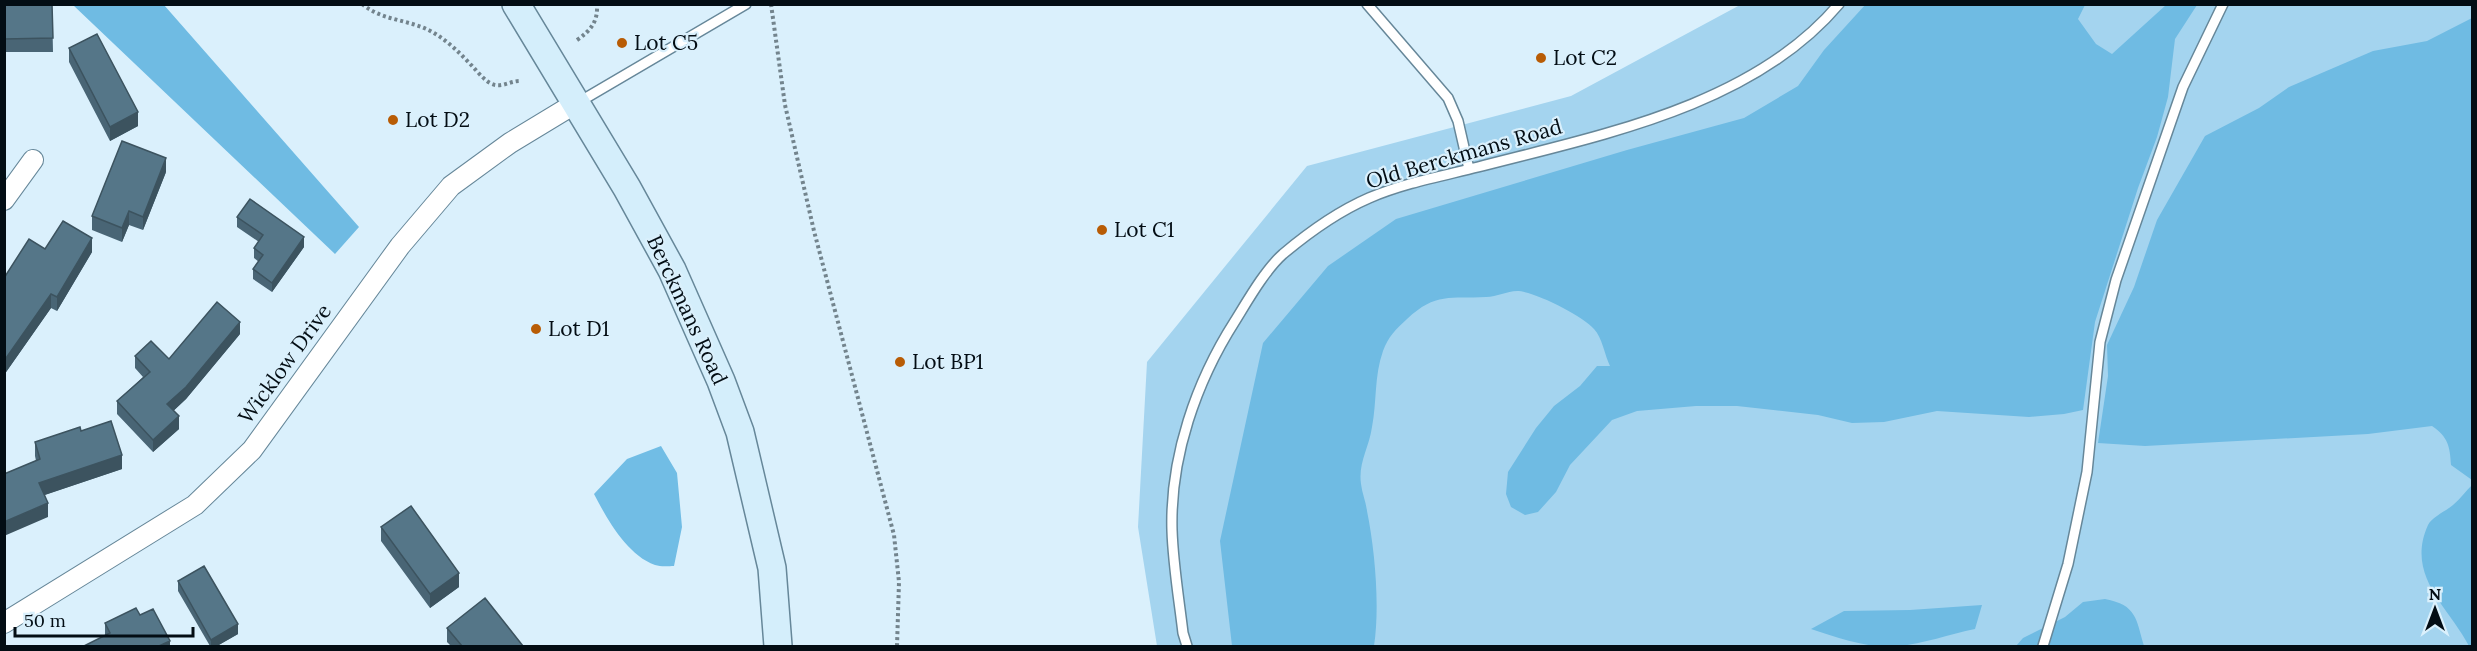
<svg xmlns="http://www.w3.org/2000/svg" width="2477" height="651" viewBox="0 0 2477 651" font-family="Lora,serif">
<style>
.green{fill:#a4d4ef}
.forest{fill:#6fbbe3}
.water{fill:#71bde5}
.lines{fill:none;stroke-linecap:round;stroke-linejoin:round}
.service-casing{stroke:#668799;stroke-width:12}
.minor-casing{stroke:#668799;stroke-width:22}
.secondary-casing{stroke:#668799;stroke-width:30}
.path{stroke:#73848d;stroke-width:4;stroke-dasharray:3 3;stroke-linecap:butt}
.service{stroke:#fff;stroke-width:9}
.minor{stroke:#fff;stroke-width:20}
.secondary{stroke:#d4eefb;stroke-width:27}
.wall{fill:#496575}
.shaded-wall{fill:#3c535f}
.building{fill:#557688;stroke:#3c535f;stroke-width:1.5}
.poi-dot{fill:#b85c05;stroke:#daf0fc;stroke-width:2}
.labels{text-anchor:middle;stroke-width:4.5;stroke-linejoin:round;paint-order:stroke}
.poi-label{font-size:21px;fill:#030d14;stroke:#daf0fc;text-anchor:start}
.street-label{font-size:21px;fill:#030d14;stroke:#daf0fc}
</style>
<rect width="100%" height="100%" fill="#daf0fc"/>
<path class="green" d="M 1740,5 L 2472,5 L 2472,646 L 1157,646 L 1138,527 L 1147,362 L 1307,166 L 1571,96 Z"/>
<path class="forest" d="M 1866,4 L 2085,5 L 2078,19 L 2096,44 L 2112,54 L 2166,5 L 2197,5 L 2175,39 L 2168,97 L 2157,137 L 2138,188 L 2095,322 L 2083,410 L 2064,414 L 2029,417 L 1937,411 L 1884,422 L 1852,423 L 1818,415 L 1737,406 L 1696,406 L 1637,411 L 1612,420 L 1570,465 L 1556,492 L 1538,512 L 1525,515 L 1511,507 L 1506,494 L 1508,472 L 1536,428 L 1554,406 L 1580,386 L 1597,366 L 1610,366 C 1605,356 1602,337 1594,329 C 1583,316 1534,291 1517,291 C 1507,291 1497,297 1486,297 C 1450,299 1436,292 1407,319 C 1396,329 1388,337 1383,351 C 1374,376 1377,402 1372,427 C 1369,448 1358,463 1361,484 C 1362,493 1366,502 1367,511 C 1375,550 1380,607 1374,646 L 1232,646 L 1220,541 L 1263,343 L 1328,266 L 1396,219 L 1627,150 L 1744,118 L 1798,86 L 1824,50 Z
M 73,5 L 164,5 L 359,227 L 335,254 Z
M 2472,18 L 2472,480 L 2451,465 C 2450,446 2448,437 2432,426 L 2368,434 L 2145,446 L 2098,443 L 2108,376 L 2107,345 L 2134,287 L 2157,220 L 2205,136 L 2259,108 L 2289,87 L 2373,51 L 2427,41 Z
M 2472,485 L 2472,646 L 2469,646 C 2449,607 2405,576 2428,525 C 2432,517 2446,511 2453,505 C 2460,499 2466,491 2472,485 Z
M 2105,599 C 2137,605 2136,619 2144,646 L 2016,646 L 2023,638 L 2065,617 L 2083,602 Z
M 1982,605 L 1975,629 C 1950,634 1923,644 1898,646 C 1869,649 1838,638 1811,629 L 1844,611 L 1910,610 Z"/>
<path class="water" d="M 661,446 L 677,473 L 682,527 L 674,566 C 669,566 661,567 655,565 C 627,555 607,519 594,494 L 627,459 Z"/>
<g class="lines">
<defs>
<path id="service" d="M 1367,4 L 1448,98 L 1458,121 L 1469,169
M 579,102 L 746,4
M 1187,646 L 1183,633 C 1179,599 1173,564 1172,530 C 1170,457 1196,382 1235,321 C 1248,300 1265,270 1283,254 C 1308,233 1339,211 1369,198 C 1404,183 1442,176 1478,167 C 1601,135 1753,106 1839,4
M 2043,646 L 2068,564 L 2087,472 L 2100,342 L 2116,280 L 2183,87 L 2223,4"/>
<path id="minor" d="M 4,200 L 33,160
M 4,623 L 195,505 L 252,450 L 400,246 L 451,186 L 510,143 L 576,103"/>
<path id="secondary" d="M 516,4 L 627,188 L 672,270 L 721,381 L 740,432 L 772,568 L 778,646"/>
</defs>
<use href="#service" class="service-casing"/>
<use href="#minor" class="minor-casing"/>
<use href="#secondary" class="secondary-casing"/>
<path class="path" d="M 362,4 C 384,22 411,19 434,33 C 449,42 461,54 473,67 C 478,72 483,79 490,83 C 501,89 509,81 520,81
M 771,4 L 785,105 L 814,231 L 894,535 L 899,582 L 897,646
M 577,40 C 591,30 598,22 597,4"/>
<use href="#service" class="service"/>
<use href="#minor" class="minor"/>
<use href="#secondary" class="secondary"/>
</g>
<path class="wall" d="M 4,4 L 52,4 L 53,52 L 4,52 Z
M 69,48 L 138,126 L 110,141 L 69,62 Z
M 166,172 L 143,230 L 129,225 L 122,242 L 92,230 L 92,216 Z
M 237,217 L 304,247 L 272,292 L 253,279 L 253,269 L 259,262 L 254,258 L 254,248 L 259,242 L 237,227 Z
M 45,249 L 92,252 L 57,311 L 51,308 L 4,375 L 4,278 Z
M 240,334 L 186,399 L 173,411 L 179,429 L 153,452 L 117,414 L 117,401 L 143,377 L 135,368 L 135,356 L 169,359 Z
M 81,431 L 122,469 L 44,495 L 48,517 L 35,456 L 35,442 Z
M 381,527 L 459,587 L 430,608 L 381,541 Z
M 178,581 L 238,634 L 217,646 L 210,646 L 178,591 Z
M 140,615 L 170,646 L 105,635 L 105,623 Z
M 447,628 L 523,646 L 451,646 L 447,642 Z"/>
<path class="shaded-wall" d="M 138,112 L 138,126 L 110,141 L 110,127 Z
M 166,158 L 166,172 L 143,230 L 143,217 Z
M 129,211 L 129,225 L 122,242 L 122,228 Z
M 304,237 L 304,247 L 272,292 L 272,283 Z
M 92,238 L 92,252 L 57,311 L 57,297 Z
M 51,294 L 51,308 L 4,375 L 4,361 Z
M 240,322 L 240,334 L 186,399 L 167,417 L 167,404 Z
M 179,416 L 179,429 L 153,452 L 153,440 Z
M 122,455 L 122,469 L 39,497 L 39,483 Z
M 48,503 L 48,517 L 4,536 L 4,522 Z
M 459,573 L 459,587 L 430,608 L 430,594 Z
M 238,624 L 238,634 L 217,646 L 211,646 L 211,640 Z
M 170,641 L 170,646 L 159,646 Z"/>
<path class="building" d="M 4,4 L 52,4 L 53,38 L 4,39 Z
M 97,34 L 138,112 L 110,127 L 69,48 Z
M 122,141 L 166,158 L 143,217 L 129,211 L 122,228 L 92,216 Z
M 250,199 L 304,237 L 272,283 L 253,269 L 263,255 L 254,248 L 263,235 L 237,217 Z
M 63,221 L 92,238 L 57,297 L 51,294 L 4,361 L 4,278 L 29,239 L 45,249 Z
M 217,302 L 240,322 L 186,387 L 167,404 L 179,416 L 153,440 L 117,401 L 150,372 L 135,356 L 151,341 L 169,359 Z
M 111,421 L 122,455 L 39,483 L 48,503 L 4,522 L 4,474 L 40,459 L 35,442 L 80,427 L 81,431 Z
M 411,506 L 459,573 L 430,594 L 381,527 Z
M 204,566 L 238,624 L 211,640 L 178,581 Z
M 485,598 L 523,646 L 462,646 L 447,628 Z
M 136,608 L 140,615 L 153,609 L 170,641 L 159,646 L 84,646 L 110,633 L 105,623 Z"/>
<g class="poi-dot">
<circle cx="622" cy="43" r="6"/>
<circle cx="1541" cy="58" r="6"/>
<circle cx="393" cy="120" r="6"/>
<circle cx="1102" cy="230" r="6"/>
<circle cx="536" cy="329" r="6"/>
<circle cx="900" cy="362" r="6"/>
</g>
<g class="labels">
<g class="poi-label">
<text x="634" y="50">Lot C5</text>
<text x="1553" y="65">Lot C2</text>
<text x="405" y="127">Lot D2</text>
<text x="1114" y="237">Lot C1</text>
<text x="548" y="336">Lot D1</text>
<text x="912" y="369">Lot BP1</text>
</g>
<g class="street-label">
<text transform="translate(1464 154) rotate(-16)" y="7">Old Berckmans Road</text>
<text transform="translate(687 310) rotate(65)" y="7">Berckmans Road</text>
<text transform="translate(285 364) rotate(-54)" y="7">Wicklow Drive</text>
</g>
</g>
<rect width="2477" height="651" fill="none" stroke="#030d14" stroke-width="12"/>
<g transform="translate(2435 609)" stroke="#daf0fc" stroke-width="4.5" paint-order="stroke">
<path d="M0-4.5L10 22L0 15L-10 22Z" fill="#030d14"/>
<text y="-9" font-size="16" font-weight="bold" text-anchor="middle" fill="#030d14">N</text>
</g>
<path d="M15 627v9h178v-9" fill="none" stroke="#030d14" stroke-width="3"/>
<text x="24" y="627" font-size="18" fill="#030d14" stroke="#daf0fc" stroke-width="4.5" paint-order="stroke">50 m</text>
</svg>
